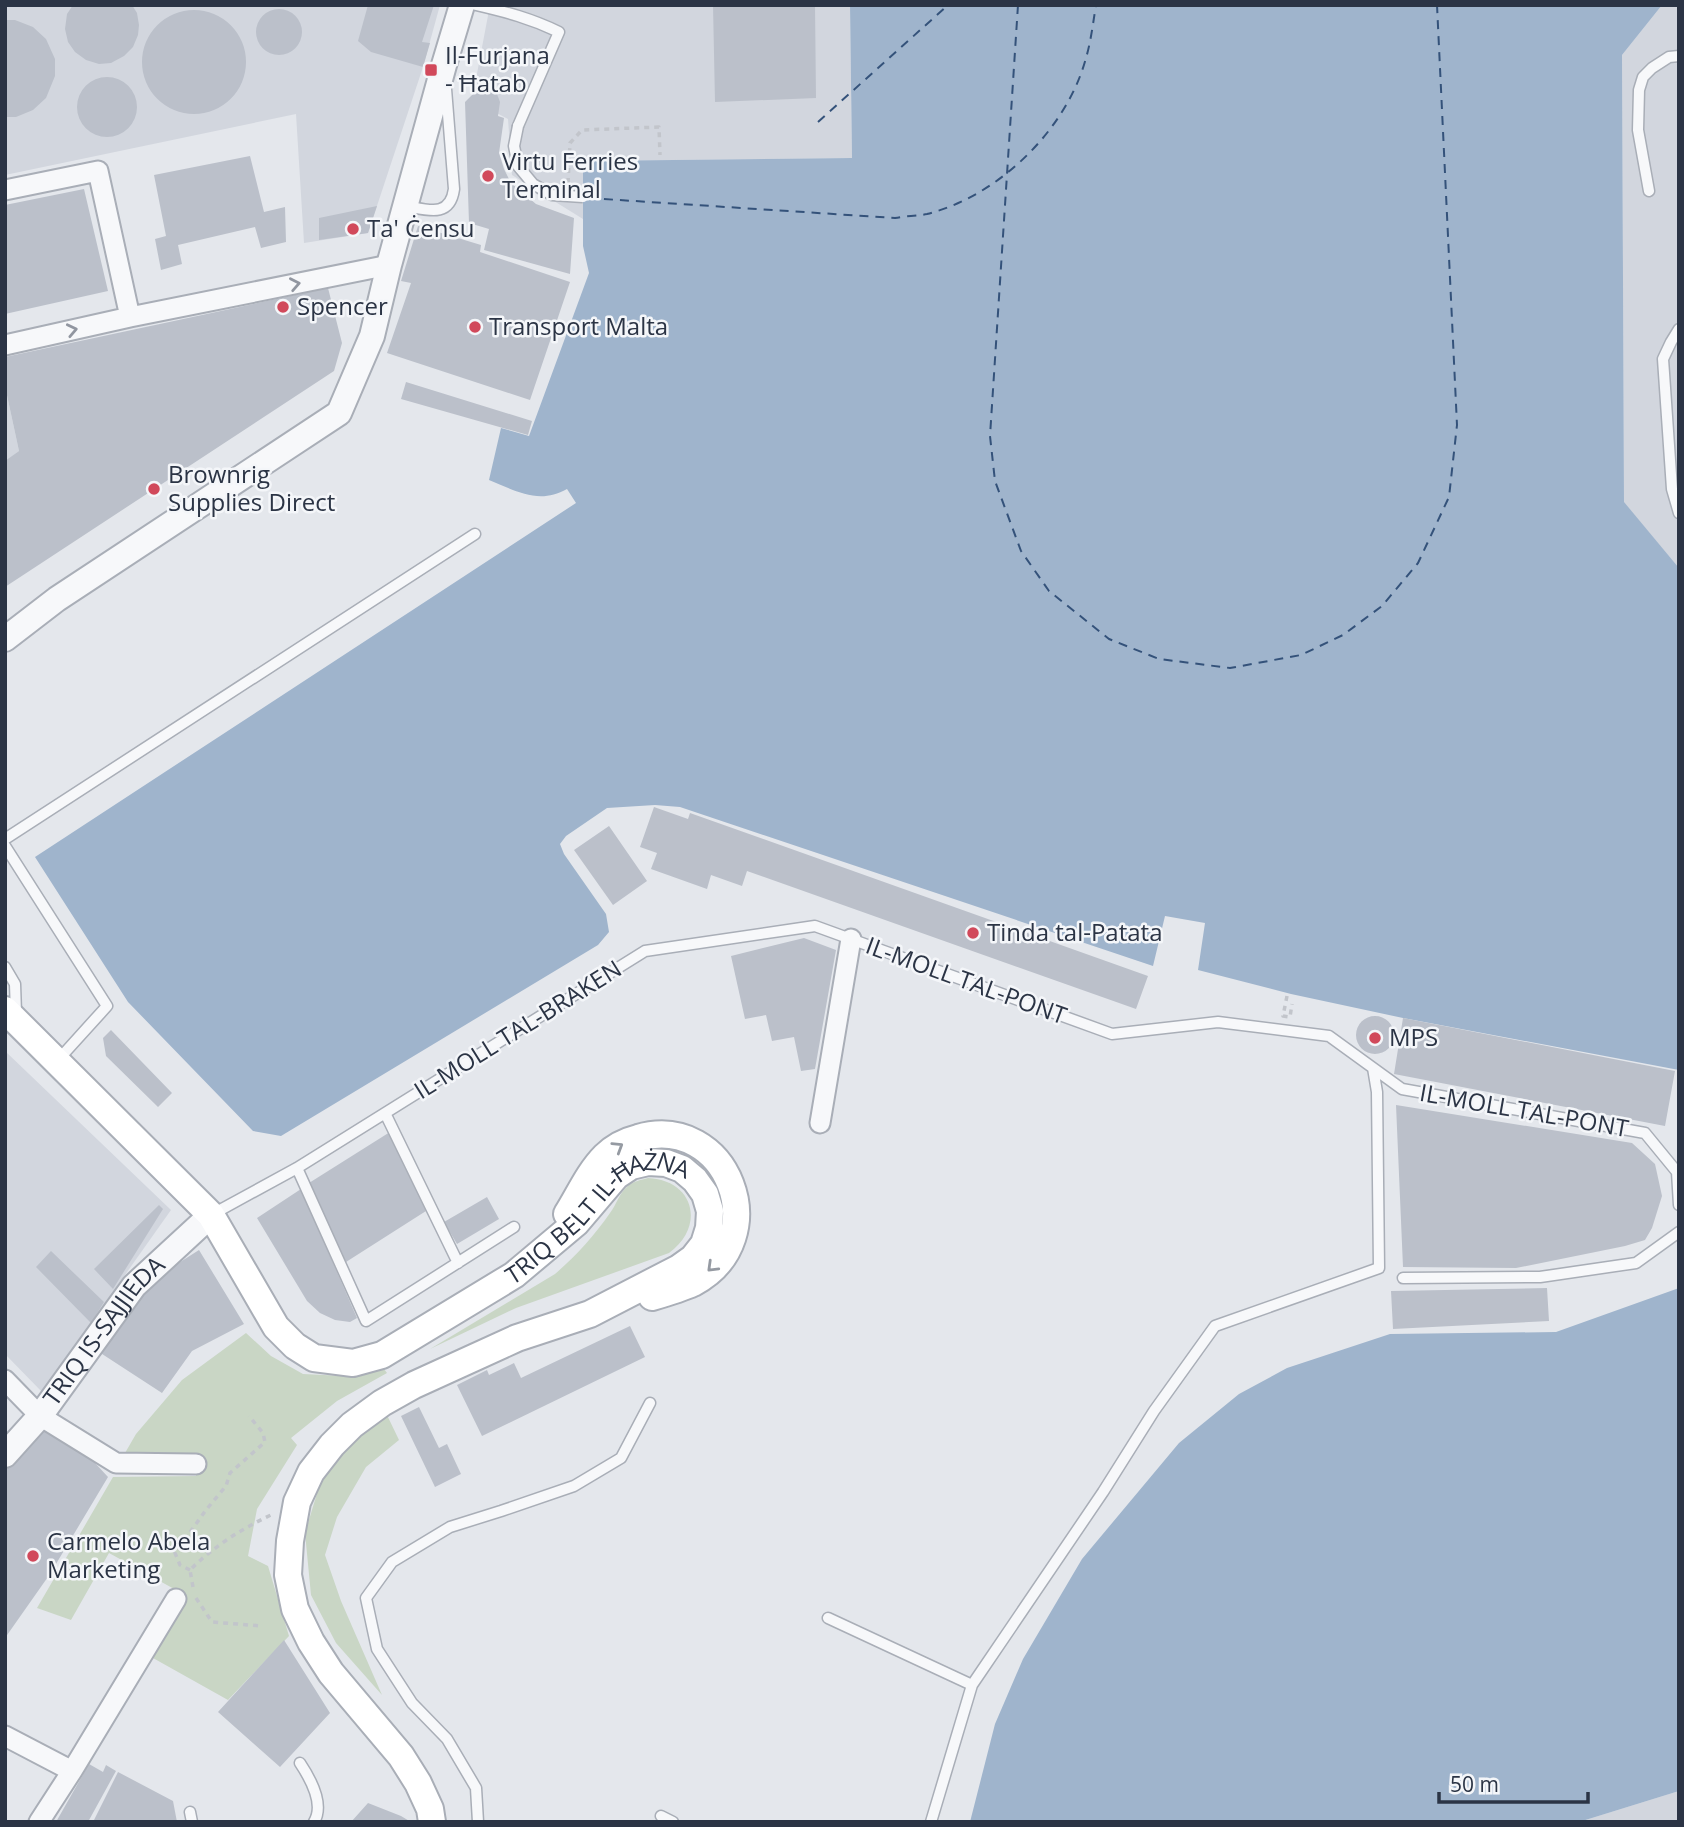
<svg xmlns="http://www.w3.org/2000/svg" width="1684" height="1827" viewBox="0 0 1684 1827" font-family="'Open Sans',sans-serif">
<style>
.built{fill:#d2d6de}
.green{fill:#c9d6c5}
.water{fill:#9fb4cc}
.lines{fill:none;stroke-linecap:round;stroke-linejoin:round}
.ferry{stroke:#34527a;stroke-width:2;stroke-dasharray:9 7;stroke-linecap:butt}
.building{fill:#bbc0ca}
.service-casing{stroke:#a9aeb7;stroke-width:13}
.minor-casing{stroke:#a9aeb7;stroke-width:23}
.tertiary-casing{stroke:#a9aeb7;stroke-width:28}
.secondary-casing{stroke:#a9aeb7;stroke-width:30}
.path{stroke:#c2c5cb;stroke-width:3.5;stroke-dasharray:5 5;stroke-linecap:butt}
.service{stroke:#f7f8fa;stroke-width:10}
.minor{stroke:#f7f8fa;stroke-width:19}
.tertiary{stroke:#f7f8fa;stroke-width:24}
.secondary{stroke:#fff;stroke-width:26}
.service-bridge-casing{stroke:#a9aeb7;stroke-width:13;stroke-linecap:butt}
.service-bridge{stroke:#f7f8fa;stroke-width:10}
.oneway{stroke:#9196a0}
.oneway2{stroke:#959aa2}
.poi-dot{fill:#d1495b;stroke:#f4f6f9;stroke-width:2.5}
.labels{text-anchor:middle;stroke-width:5;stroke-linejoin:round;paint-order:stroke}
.poi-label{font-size:24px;fill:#2b3445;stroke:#f4f6f9;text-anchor:start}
.street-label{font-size:24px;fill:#2b3445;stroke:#f4f6f9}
</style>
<rect width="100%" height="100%" fill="#e4e7ec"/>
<path class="built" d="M 440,5 L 423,67 L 368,233 L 304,243 L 296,114 L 5,175 L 5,6 Z
M 490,5 L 850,5 L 852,158 L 583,161 L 583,219 L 512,175 L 508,119 L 472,100 Z
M 1662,5 L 1679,5 L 1679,568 L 1624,503 L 1622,55 Z
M 5,386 L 19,451 L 5,462 Z
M 5,1051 L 171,1210 L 42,1392 L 5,1354 Z
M 1679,1791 L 1679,1822 L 1579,1822 Z"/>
<path class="green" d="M 648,1178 C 694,1180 706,1226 669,1253 L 516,1308 L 430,1349 L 555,1274 C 576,1256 594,1236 610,1213 C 617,1204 619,1193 628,1186 C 634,1181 641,1180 648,1178 Z
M 246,1333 L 271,1356 L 303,1374 L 344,1376 L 381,1365 L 387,1373 L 337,1401 L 291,1438 L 297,1445 L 257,1509 L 248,1556 L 268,1566 L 289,1636 L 228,1700 L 153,1658 L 185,1595 L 109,1553 L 71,1620 L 37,1608 L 113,1477 L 196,1476 L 199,1456 L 125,1453 L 136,1434 L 182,1380 Z
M 386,1413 L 399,1440 L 366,1467 L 337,1517 L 325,1555 L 341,1601 L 382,1695 L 336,1643 L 311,1595 L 305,1533 L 322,1477 L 355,1435 Z"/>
<path class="water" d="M 850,5 L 1662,5 L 1622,55 L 1624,502 L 1679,568 L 1679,1070 L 1403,1018 L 1291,994 L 1198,970 L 1205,923 L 1165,916 L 1153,966 L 680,807 L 655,805 L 607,808 L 566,836 L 560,844 L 564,854 L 606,914 L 609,932 L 598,945 L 281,1136 L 253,1131 L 128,1002 L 35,857 L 576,503 L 567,489 C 539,505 516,491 489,480 L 501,428 L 529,436 L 589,273 L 583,246 L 583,161 L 852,158 Z
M 1679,1288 L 1679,1791 L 1579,1822 L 970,1822 L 995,1724 L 1023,1659 L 1082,1559 L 1179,1443 L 1239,1394 L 1287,1368 L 1390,1334 L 1556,1332 Z"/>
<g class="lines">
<path class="ferry" d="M 1018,5 L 990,436 L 995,481 L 1021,551 L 1049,591 L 1109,639 L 1159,659 L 1230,668 L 1301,655 L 1343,635 L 1382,606 L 1418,563 L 1449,497 L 1457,425 L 1437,5
M 818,122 L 948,5
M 588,198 L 895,218 C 905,216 917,216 927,214 C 999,196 1067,129 1086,58 C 1091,41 1093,23 1096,5"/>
</g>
<path class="building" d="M 73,5 L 132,5 L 137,13 L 139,25 L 138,35 L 133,47 L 124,56 L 111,63 L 99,64 L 86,60 L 75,52 L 68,42 L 65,29 L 67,14 Z
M 368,5 L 434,5 L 422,42 L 430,43 L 423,67 L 371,52 L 358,41 Z
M 713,5 L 815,5 L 816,98 L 715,102 Z
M256 32a23 23 0 1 1 46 0a23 23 0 1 1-46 0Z
M142 62a52 52 0 1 1 104 0a52 52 0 1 1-104 0Z
M 5,20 L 15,20 L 33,27 L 46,39 L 55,59 L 55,76 L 46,98 L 33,110 L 16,117 L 5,117 Z
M77 107a30 30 0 1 1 60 0a30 30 0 1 1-60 0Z
M 485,89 L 497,94 L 500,102 L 498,116 L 504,118 L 499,153 L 504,169 L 511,183 L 536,204 L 574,218 L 570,274 L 484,250 L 489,229 L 469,223 L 465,102 L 477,90 Z
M 250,156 L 264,212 L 285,207 L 286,242 L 261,248 L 255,227 L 178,245 L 182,264 L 161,270 L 155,239 L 166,236 L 154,175 Z
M 84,189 L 108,291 L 5,314 L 5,205 Z
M 377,206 L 368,233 L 319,240 L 319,218 Z
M 418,226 L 481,245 L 480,252 L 570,282 L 530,400 L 387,353 L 411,283 L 401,281 Z
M 328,288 L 342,343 L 334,371 L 5,587 L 5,461 L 19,451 L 5,386 L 5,357 Z
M 406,382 L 532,421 L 528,435 L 401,399 Z
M 654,807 L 688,819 L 690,813 L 1148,976 L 1136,1009 L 747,871 L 742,886 L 711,875 L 707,889 L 651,869 L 657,853 L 640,847 Z
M 609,826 L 647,881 L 613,905 L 574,850 Z
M 804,938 L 836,950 L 815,1069 L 801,1071 L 794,1037 L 772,1041 L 766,1015 L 745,1019 L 731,956 Z
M1356 1035a19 19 0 1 1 38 0a19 19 0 1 1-38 0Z
M 1403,1018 L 1675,1071 L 1665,1126 L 1394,1074 Z
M 111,1030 L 172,1093 L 158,1107 L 106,1056 L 103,1038 Z
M 1396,1105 L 1632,1143 L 1655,1164 L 1662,1196 L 1652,1228 L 1645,1240 L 1625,1246 L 1516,1268 L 1403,1267 Z
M 390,1132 L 426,1211 L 346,1262 L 309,1183 Z
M 301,1189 L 357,1318 L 350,1322 L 335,1320 L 320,1313 L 307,1301 L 257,1218 Z
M 487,1197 L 499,1219 L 457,1244 L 444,1222 Z
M 159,1205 L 163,1209 L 113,1289 L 94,1269 Z
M 199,1250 L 244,1324 L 192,1351 L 162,1393 L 99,1352 L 138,1289 Z
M 51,1251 L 104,1302 L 91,1323 L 36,1267 Z
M 1547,1288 L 1549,1321 L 1393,1329 L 1391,1291 Z
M 630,1326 L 645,1357 L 482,1436 L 457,1385 L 487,1370 L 489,1375 L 514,1363 L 521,1378 Z
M 419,1407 L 439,1448 L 447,1444 L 461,1474 L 435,1487 L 401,1416 Z
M 45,1428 L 83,1450 L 108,1477 L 50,1574 L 5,1638 L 5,1471 Z
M 284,1640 L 330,1713 L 280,1767 L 218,1712 Z
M 89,1764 L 103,1772 L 106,1765 L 116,1771 L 88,1822 L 56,1822 Z
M 118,1772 L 173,1801 L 177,1822 L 93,1822 Z
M 368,1803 L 401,1816 L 411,1822 L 351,1822 Z"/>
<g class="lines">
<defs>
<path id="service" d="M 476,5 C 506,12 530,18 559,32 L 518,126
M 1649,191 L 1638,130 L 1639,90 L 1643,77 L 1652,68 L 1669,57 L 1679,56
M 407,206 C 428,210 450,218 454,189 L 446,89
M 1679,329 L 1671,342 L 1663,359 L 1672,489 L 1679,513
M 5,839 L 475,534
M 5,846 L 107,1006 L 59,1059
M 5,967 L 15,984 L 16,1013
M 385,1113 L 458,1263
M 297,1168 L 366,1321 L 514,1227
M 211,1215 L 297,1168 L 645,951 L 815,926 L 1112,1034 L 1218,1022 L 1329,1036 L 1402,1089 L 1645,1133 L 1677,1172 L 1679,1205
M 1403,1278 L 1540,1277 L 1636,1263 L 1679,1232
M 828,1618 L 972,1685
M 300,1763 C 310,1778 325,1804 314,1822
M 190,1812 L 192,1822
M 661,1816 L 673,1822
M 478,1822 L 476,1788 L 447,1739 L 412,1703 L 377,1649 L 366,1598 L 392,1562 L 450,1527 L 501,1511 L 574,1486 L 621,1458 L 650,1403
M 931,1822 L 972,1685 L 1103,1492 L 1154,1411 L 1215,1326 L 1379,1268 L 1377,1092 L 1373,1068"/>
<path id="minor" d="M 5,190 L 98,171 L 130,317
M 5,345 L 130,317 L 389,265
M 820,1123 L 851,939
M 5,1380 L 40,1416 L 116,1463 L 196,1464
M 5,1736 L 72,1771
M 39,1822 L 72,1771 L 176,1599"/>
<g id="tertiary">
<path d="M 5,639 L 57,599 L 339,413 L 372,336 L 389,265 L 444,65 L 462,5"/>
<path id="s1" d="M 5,1455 L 40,1416 L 134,1286 L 211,1215"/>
</g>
<g id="secondary">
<path id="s2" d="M 5,1010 L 211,1215 L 276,1327 L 295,1346 L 314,1358 L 353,1363 L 382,1355 L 514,1275 L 576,1223 L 616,1176 L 631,1166 L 648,1162 L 666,1163 L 682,1169 L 695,1180 L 705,1194 L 710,1211 L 709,1228 L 704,1244 L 693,1258 L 679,1268 L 590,1314 L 517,1338 L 414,1385 L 382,1403 L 352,1425 L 332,1445 L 311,1472 L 297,1502 L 290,1541 L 288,1575 L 295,1609 L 311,1642 L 331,1673 L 401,1756 L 418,1783 L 430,1809 L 432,1822"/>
<path d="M 567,1214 C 579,1195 589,1172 605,1156 C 614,1147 626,1141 638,1138 C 727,1112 777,1238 693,1283 C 680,1289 666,1293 652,1297"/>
</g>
</defs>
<use href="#service" class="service-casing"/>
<use href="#minor" class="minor-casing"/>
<use href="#tertiary" class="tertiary-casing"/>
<use href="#secondary" class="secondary-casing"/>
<path class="path" d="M 568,183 L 570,143 L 582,130 L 659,127 L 660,155
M 1287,996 L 1283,1016 L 1290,1017 L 1292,1004
M 190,1570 L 180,1565 L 175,1553 L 206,1510 L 226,1486 L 230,1473 L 265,1442 L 263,1433 L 249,1416
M 193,1587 L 190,1570 C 214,1546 243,1528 273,1514
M 196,1598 L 212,1622 L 262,1626"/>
<use href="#service" class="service"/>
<use href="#minor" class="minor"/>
<use href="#tertiary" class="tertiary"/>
<use href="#secondary" class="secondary"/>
<defs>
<path id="service-bridge" d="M 518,126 L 514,146 L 518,166 L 533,184 L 552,195 L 583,197"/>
</defs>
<use href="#service-bridge" class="service-bridge-casing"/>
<use href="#service-bridge" class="service-bridge"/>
</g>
<defs><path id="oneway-chevron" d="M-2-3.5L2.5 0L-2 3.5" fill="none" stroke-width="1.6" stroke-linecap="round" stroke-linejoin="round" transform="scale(1.75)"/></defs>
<g class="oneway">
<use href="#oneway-chevron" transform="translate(295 284) rotate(-11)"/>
<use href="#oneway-chevron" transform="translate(72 330) rotate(-12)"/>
</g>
<g class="oneway2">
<use href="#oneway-chevron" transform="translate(618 1147) rotate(-32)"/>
<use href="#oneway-chevron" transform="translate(712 1267) rotate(136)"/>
</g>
<g class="poi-dot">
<rect x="424" y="63" width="14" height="14" rx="3.5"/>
<circle cx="488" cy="176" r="7"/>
<circle cx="353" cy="229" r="7"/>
<circle cx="283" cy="307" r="7"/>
<circle cx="475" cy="327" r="7"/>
<circle cx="154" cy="489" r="7"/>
<circle cx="973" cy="933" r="7"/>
<circle cx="1375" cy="1038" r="7"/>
<circle cx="33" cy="1556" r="7"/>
</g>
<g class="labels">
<g class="poi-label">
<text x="445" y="64">Il-Furjana<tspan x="445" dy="28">- Ħatab</tspan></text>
<text x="502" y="170">Virtu Ferries<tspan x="502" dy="28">Terminal</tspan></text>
<text x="367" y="237">Ta' Ċensu</text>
<text x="297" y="315">Spencer</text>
<text x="489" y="335">Transport Malta</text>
<text x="168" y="483">Brownrig<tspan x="168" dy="28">Supplies Direct</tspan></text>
<text x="987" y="941">Tinda tal-Patata</text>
<text x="1389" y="1046">MPS</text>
<text x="47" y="1550">Carmelo Abela<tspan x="47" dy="28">Marketing</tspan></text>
</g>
<g class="street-label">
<text transform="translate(966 981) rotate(20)" y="8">IL-MOLL TAL-PONT</text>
<text transform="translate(518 1030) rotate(-32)" y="8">IL-MOLL TAL-BRAKEN</text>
<text transform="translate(1524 1111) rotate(10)" y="8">IL-MOLL TAL-PONT</text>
<text dy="8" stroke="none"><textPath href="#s2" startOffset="800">TRIQ BELT IL-ĦAŻNA</textPath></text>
<text dy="8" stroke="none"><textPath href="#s1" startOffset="159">TRIQ IS-SAJJIEDA</textPath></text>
</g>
</g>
<rect width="1684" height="1827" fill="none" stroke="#2b3445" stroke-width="14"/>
<path d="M1439 1792v10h149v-10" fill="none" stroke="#2b3445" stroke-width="3.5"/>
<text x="1450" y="1792" font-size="21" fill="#2b3445" stroke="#f4f6f9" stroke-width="5" paint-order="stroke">50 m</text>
</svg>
